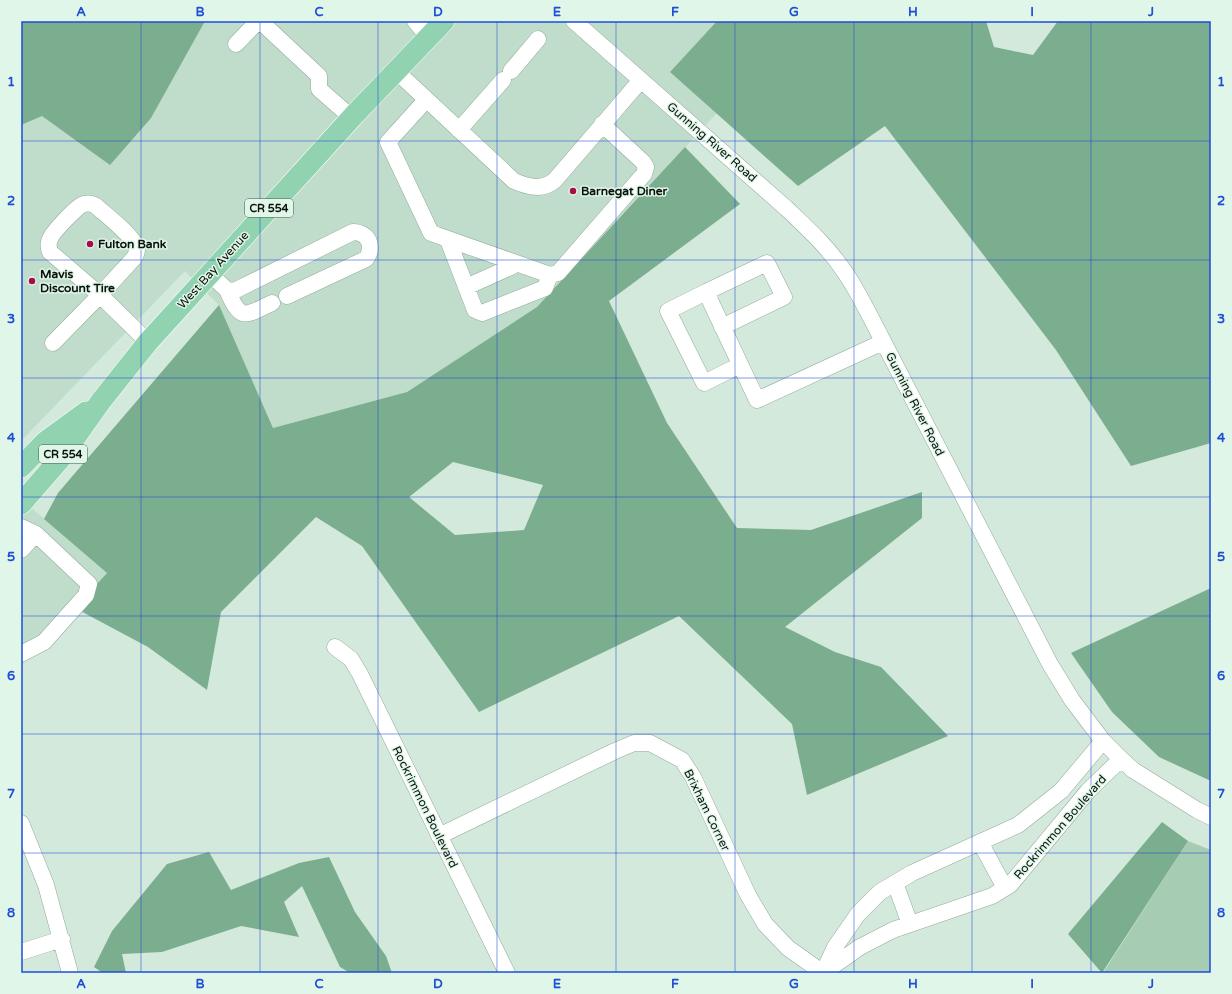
<svg xmlns="http://www.w3.org/2000/svg" width="1232" height="994" viewBox="0 0 1232 994" font-family="'Varela Round',sans-serif">
<style>
.built{fill:#c0ddcb}
.green{fill:#a6ccb4}
.forest{fill:#7bad8f;fill-rule:evenodd}
.lines{fill:none;stroke-linecap:round;stroke-linejoin:round}
.minor-casing{stroke:#95aa9c;stroke-width:17}
.major-casing{stroke:#fff;stroke-width:22}
.minor{stroke:#fff;stroke-width:16}
.major{stroke:#91d3b1;stroke-width:21}
.grid{fill:none;stroke:#1d4ed8;stroke-width:1;stroke-opacity:0.55}
.poi-dot{fill:#a40d49;stroke:#e0f6e8;stroke-width:1.5}
.labels{text-anchor:middle;stroke-width:3;stroke-linejoin:round;paint-order:stroke}
.shield{fill:#e0f6e8;stroke:#4a564f;stroke-width:1}
.shield-label{font-size:11px;font-weight:bold;fill:#0a120d}
.street-label{font-size:12px;fill:#0a120d;stroke:#e0f6e8}
.poi-label{font-size:12px;font-weight:bold;fill:#0a120d;stroke:#e0f6e8;text-anchor:start}
.neatline{fill:none;stroke:#1d4ed8;stroke-width:1.5}
.grid-label{font-size:13px;text-anchor:middle;font-weight:bold;fill:#1d4ed8}
</style>
<rect width="100%" height="100%" fill="#d3e9db"/>
<path class="built" d="M 205,21 L 717,21 L 670,72 L 717,113 L 537,307 L 407,392 L 273,428 L 219,305 L 185,271 L 21,441 L 21,125 L 42,115 Z
M 21,499 L 107,573 L 21,666 Z"/>
<path class="green" d="M 1188,841 L 1211,850 L 1211,973 L 1103,973 Z"/>
<path class="forest" d="M 21,21 L 205,21 L 151,118 L 110,165 L 42,116 L 21,125 Z
M 717,21 L 986,21 L 994,47 L 1033,55 L 1058,21 L 1211,21 L 1211,443 L 1131,466 L 1056,350 L 885,126 L 798,186 L 670,72 Z
M 685,147 L 740,204 L 609,301 L 667,423 L 737,528 L 811,530 L 922,492 L 922,518 L 785,627 L 835,652 L 881,667 L 948,736 L 807,795 L 792,724 L 679,616 L 479,712 L 362,546 L 316,517 L 221,612 L 207,690 L 148,647 L 75,608 L 107,573 L 44,519 L 58,493 L 219,305 L 273,428 L 407,392 L 537,307 ZM 453,462 L 543,485 L 524,530 L 455,535 L 409,497 Z
M 1211,588 L 1211,781 L 1159,757 L 1112,712 L 1071,653 Z
M 1162,822 L 1188,841 L 1102,973 L 1068,934 Z
M 209,852 L 231,890 L 299,863 L 329,857 L 355,912 L 386,956 L 392,973 L 350,973 L 340,967 L 302,886 L 284,902 L 299,937 L 241,926 L 162,952 L 122,954 L 126,973 L 103,973 L 94,967 L 112,931 L 167,864 Z"/>
<g class="lines">
<defs>
<path id="minor" d="M 260,21 L 319,76 L 319,89 L 352,118
M 415,21 L 428,37
M 574,21 L 786,208 C 807,228 828,247 844,271 C 854,285 862,301 870,316 L 1050,664 L 1072,700 L 1103,741 L 1121,759 L 1133,770 L 1197,810 L 1211,817
M 236,44 L 258,21
M 396,71 L 514,181 C 528,187 543,191 555,180 L 641,80
M 511,71 L 538,39
M 426,100 L 388,142 L 431,233 L 550,275 L 558,273 L 644,174 L 646,167 L 643,162 L 602,124
M 459,130 L 503,80
M 448,240 L 475,310 L 482,313 L 545,288 L 550,275
M 210,274 L 227,290 L 234,291 L 353,232 C 368,232 375,246 366,259 L 287,296
M 466,287 L 513,266 L 514,263
M 227,290 C 241,322 244,316 272,303
M 706,292 L 668,311 L 704,383 L 740,365
M 722,327 L 784,297 L 767,263 L 706,292 L 757,400 L 883,342
M 53,343 L 100,295 L 50,252 C 48,247 48,242 51,237 C 54,231 77,206 84,204 C 88,203 93,204 96,206 C 106,215 134,236 137,249 C 137,253 136,255 134,258 L 100,295 L 148,342
M 21,527 L 36,534 L 89,584 L 86,595 L 44,642 L 21,654
M 21,550 L 36,534
M 335,647 L 351,659 L 360,674 L 507,973
M 21,823 L 46,885 L 70,973
M 439,836 L 615,751 L 634,743 L 650,743 L 682,760 L 693,777 L 748,895 L 765,924 L 788,948 L 823,973
M 980,842 L 1005,888
M 895,883 L 910,924
M 21,952 L 62,939
M 823,973 L 860,947 L 893,930 L 992,896 L 1010,885 L 1088,791 L 1121,759
M 823,973 L 835,947 L 858,914 L 880,892 L 912,873 L 1018,825 L 1061,791 L 1103,741"/>
<path id="major" d="M 21,467 L 45,442 L 86,412
M 21,504 L 60,459 L 101,401 L 148,342 L 355,114 L 444,21"/>
</defs>
<use href="#minor" class="minor-casing"/>
<use href="#major" class="major-casing"/>
<use href="#minor" class="minor"/>
<use href="#major" class="major"/>
</g>
<path class="grid" d="M 141,21 L 141,973M 260,21 L 260,973M 378,21 L 378,973M 497,21 L 497,973M 616,21 L 616,973M 735,21 L 735,973M 854,21 L 854,973M 972,21 L 972,973M 1091,21 L 1091,973M 21,141 L 1211,141M 21,260 L 1211,260M 21,378 L 1211,378M 21,497 L 1211,497M 21,616 L 1211,616M 21,734 L 1211,734M 21,853 L 1211,853"/>
<g class="poi-dot">
<circle cx="573" cy="191" r="4"/>
<circle cx="90" cy="244" r="4"/>
<circle cx="32" cy="281" r="4"/>
</g>
<g class="labels">
<g class="shield">
<rect x="245" y="199" width="48" height="18" rx="3"/>
<rect x="39" y="445" width="48" height="18" rx="3"/>
</g>
<g class="shield-label">
<text x="269" y="212">CR 554</text>
<text x="63" y="458">CR 554</text>
</g>
<g class="street-label">
<text transform="translate(712 142) rotate(41)" y="4">Gunning River Road</text>
<text transform="translate(213 270) rotate(-48)" y="4">West Bay Avenue</text>
<text transform="translate(915 404) rotate(63)" y="4">Gunning River Road</text>
<text transform="translate(425 807) rotate(64)" y="4">Rockrimmon Boulevard</text>
<text transform="translate(707 810) rotate(64)" y="4">Brixham Corner</text>
<text transform="translate(1060 827) rotate(-49)" y="4">Rockrimmon Boulevard</text>
</g>
<g class="poi-label">
<text x="581" y="195">Barnegat Diner</text>
<text x="98" y="248">Fulton Bank</text>
<text x="40" y="278">Mavis<tspan x="40" dy="14">Discount Tire</tspan></text>
</g>
</g>
<rect width="1232" height="994" fill="none" stroke="#e0f6e8" stroke-width="44"/>
<rect x="22" y="22" width="1188" height="950" class="neatline"/>
<g class="grid-label">
<text x="81" y="16">A</text>
<text x="200" y="16">B</text>
<text x="319" y="16">C</text>
<text x="438" y="16">D</text>
<text x="557" y="16">E</text>
<text x="675" y="16">F</text>
<text x="794" y="16">G</text>
<text x="913" y="16">H</text>
<text x="1032" y="16">I</text>
<text x="1151" y="16">J</text>
<text x="11" y="86">1</text>
<text x="1221" y="86">1</text>
<text x="11" y="205">2</text>
<text x="1221" y="205">2</text>
<text x="11" y="323">3</text>
<text x="1221" y="323">3</text>
<text x="11" y="442">4</text>
<text x="1221" y="442">4</text>
<text x="11" y="561">5</text>
<text x="1221" y="561">5</text>
<text x="11" y="680">6</text>
<text x="1221" y="680">6</text>
<text x="11" y="798">7</text>
<text x="1221" y="798">7</text>
<text x="11" y="917">8</text>
<text x="1221" y="917">8</text>
<text x="81" y="988">A</text>
<text x="200" y="988">B</text>
<text x="319" y="988">C</text>
<text x="438" y="988">D</text>
<text x="557" y="988">E</text>
<text x="675" y="988">F</text>
<text x="794" y="988">G</text>
<text x="913" y="988">H</text>
<text x="1032" y="988">I</text>
<text x="1151" y="988">J</text>
</g>
</svg>
